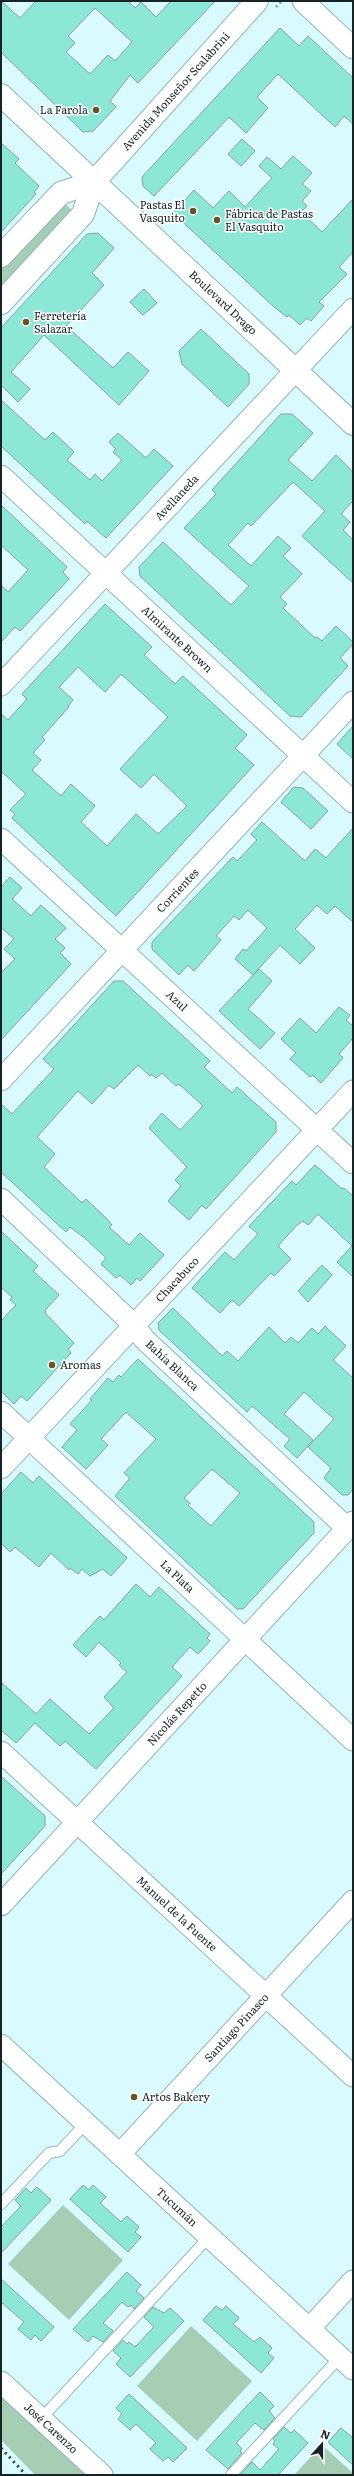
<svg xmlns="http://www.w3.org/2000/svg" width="354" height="2476" viewBox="0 0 354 2476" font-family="Literata,serif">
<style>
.green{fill:#a6ceb4}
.building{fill:#8de7d6;stroke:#84a39c;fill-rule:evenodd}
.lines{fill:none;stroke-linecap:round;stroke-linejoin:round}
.service-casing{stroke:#94b5b8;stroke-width:12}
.minor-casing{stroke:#94b5b8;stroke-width:23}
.secondary-casing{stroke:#94b5b8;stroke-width:24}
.path{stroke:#849da0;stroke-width:2.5;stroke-dasharray:2 3;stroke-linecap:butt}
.service{stroke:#fff;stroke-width:10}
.minor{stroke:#fff;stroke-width:21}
.secondary{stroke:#fff;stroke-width:22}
.rail{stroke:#314043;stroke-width:3;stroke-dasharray:2 4;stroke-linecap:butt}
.poi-dot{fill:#6a5323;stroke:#fff;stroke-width:1.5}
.labels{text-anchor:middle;stroke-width:3;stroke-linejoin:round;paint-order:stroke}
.street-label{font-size:11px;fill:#172325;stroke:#fff}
.poi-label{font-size:11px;fill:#172325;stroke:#fff;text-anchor:start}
</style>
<rect width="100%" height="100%" fill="#d9fbff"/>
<path class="green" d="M 65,203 L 72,211 L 1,291 L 1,267 L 59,204 Z
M 63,2205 L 123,2260 L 69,2320 L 8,2264 Z
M 191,2326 L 252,2381 L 197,2441 L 137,2386 Z
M 1,2396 L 87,2475 L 35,2475 L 1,2440 Z
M 322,2445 L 353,2473 L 353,2475 L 294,2475 Z"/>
<path class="building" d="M 1,1 L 20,18 L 36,1 L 128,1 L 135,8 L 141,2 L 156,17 L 171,1 L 215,1 L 138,83 L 130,75 L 110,101 L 116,107 L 93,131 L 83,132 L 1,52 ZM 95,8 L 132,42 L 115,61 L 108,55 L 90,74 L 66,52 L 75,43 L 68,36 Z
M 280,28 L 299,46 L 308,36 L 353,78 L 353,124 L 344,116 L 335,127 L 278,74 L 257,97 L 268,108 L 246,133 L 229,117 L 154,196 L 143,186 L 142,177 Z
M 242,139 L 255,151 L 241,166 L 228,154 Z
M 1,143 L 19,159 L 15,163 L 39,186 L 34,192 L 36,194 L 1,232 Z
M 293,156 L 312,173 L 302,184 L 311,191 L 302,201 L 307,206 L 301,212 L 322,232 L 353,199 L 353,252 L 339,267 L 347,274 L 319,302 L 324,306 L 311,321 L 307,318 L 300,325 L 289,315 L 287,317 L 274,307 L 173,213 L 194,190 L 213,208 L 229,191 L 245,207 L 272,178 L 259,166 L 267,157 L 281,169 Z
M 98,233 L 114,248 L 92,273 L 104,285 L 66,326 L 113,368 L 128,352 L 149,371 L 119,405 L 44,335 L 11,372 L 30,389 L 18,402 L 1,385 L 1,328 L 87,234 Z
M 144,289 L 157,303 L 143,315 L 130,302 Z
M 201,329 L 249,374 L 249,384 L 228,407 L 182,364 L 179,351 Z
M 1,400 L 45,440 L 53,432 L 74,452 L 67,460 L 90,480 L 95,474 L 102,481 L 122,460 L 113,452 L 116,449 L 109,442 L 118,433 L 146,458 L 154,449 L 173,466 L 106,538 L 87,521 L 85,524 L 1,446 Z
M 281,414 L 292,414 L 313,433 L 288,460 L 312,481 L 336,455 L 353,472 L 353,501 L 341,514 L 350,522 L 343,530 L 353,540 L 353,583 L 302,536 L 325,511 L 293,482 L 251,526 L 248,523 L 228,545 L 251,566 L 278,536 L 291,548 L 283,556 L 302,574 L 280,597 L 287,604 L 283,608 L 315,638 L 317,637 L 322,641 L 336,626 L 353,642 L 353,644 L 340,658 L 348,666 L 301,717 L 290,716 L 140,576 L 139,567 L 163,542 L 231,605 L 249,586 L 184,528 L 216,494 L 212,490 Z
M 1,505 L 67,567 L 63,572 L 69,579 L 20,631 L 15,627 L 1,642 L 1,585 L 8,592 L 28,570 L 1,545 Z
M 105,604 L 152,647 L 144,655 L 175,684 L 183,676 L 247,735 L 235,748 L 254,765 L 116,916 L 12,818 L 15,814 L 10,810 L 26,794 L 1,771 L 1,714 L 8,720 L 27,699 L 22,694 ZM 78,667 L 105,692 L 121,674 L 168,717 L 120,769 L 141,788 L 154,774 L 187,806 L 158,834 L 136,814 L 107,846 L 81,822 L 95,806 L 71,784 L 61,796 L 32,770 L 41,760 L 33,753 L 45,740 L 42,737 L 69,707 L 68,706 L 73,700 L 59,687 Z
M 353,726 L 353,759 L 337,744 Z
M 294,787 L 303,788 L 328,811 L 311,829 L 281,802 Z
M 262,822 L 305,861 L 315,849 L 326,858 L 353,828 L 353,922 L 335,906 L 327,914 L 317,905 L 295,929 L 315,948 L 300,964 L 280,945 L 253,975 L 235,959 L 243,949 L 246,951 L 267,928 L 248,910 L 239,920 L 234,916 L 216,936 L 221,940 L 194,971 L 188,965 L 179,975 L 152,949 L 152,942 L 233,857 L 237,861 L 257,840 L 251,834 Z
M 10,877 L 22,888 L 12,899 L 31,916 L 41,905 L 66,928 L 55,939 L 65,948 L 60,953 L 71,964 L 1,1040 L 1,973 L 15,959 L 4,949 L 14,939 L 1,927 L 1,887 Z
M 259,969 L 272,981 L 248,1009 L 275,1033 L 260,1049 L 219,1011 Z
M 114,981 L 123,981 L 210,1061 L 204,1067 L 232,1093 L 237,1087 L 276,1122 L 276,1132 L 206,1209 L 202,1205 L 189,1220 L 168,1201 L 181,1186 L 175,1180 L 187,1167 L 149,1128 L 162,1113 L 180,1130 L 203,1106 L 179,1084 L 176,1086 L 162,1073 L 156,1078 L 151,1074 L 150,1076 L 138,1065 L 114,1089 L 109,1085 L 92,1104 L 78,1091 L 37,1137 L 55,1154 L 44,1167 L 82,1203 L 86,1199 L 107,1219 L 112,1225 L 109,1227 L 129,1245 L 140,1233 L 164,1255 L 140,1281 L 137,1278 L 131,1285 L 120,1275 L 116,1278 L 101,1264 L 106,1258 L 86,1239 L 70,1227 L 66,1232 L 1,1172 L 1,1104 L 12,1114 L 54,1069 L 43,1059 Z
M 339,1007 L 350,1015 L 346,1020 L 353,1026 L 353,1038 L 339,1054 L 343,1058 L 321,1083 L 313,1075 L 310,1077 L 290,1059 L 296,1053 L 281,1039 L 300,1018 L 316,1033 Z
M 315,1165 L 342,1189 L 344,1188 L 353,1196 L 353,1277 L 337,1262 L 352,1246 L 318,1214 L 308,1225 L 303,1221 L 297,1225 L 278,1246 L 291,1259 L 274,1276 L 271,1273 L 239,1306 L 232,1300 L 220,1313 L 192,1288 L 225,1252 L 234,1260 L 258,1234 L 249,1226 L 292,1181 L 296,1185 Z
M 1,1231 L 38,1266 L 33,1271 L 59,1295 L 46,1309 L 45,1313 L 74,1343 L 68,1349 L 71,1353 L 27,1401 L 21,1396 L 14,1404 L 1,1391 L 1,1321 L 16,1305 L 10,1300 L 12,1297 L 1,1287 Z
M 322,1265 L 332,1275 L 308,1302 L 298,1291 Z
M 173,1308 L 222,1356 L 227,1351 L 238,1361 L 269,1327 L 285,1343 L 291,1337 L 298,1343 L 312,1328 L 318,1334 L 325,1326 L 346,1346 L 333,1360 L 353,1378 L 353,1489 L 348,1495 L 342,1495 L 324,1478 L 331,1468 L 308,1447 L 334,1419 L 304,1392 L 284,1414 L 313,1440 L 297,1458 L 284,1446 L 290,1439 L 252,1406 L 247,1412 L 159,1330 L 158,1323 Z
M 138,1359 L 314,1522 L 314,1533 L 243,1609 L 237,1609 L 115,1496 L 130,1478 L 124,1473 L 156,1439 L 126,1412 L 101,1439 L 108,1445 L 86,1469 L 62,1447 L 77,1430 L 70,1424 L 92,1400 L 90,1399 L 108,1378 L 113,1382 L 119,1375 L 121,1377 ZM 212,1469 L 240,1493 L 211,1526 L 188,1505 L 190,1503 L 184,1498 Z
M 21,1472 L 33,1483 L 39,1476 L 127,1558 L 111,1576 L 103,1569 L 90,1576 L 82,1569 L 78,1574 L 70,1568 L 69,1570 L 51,1553 L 39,1567 L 15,1547 L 10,1552 L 1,1543 L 1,1494 Z
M 136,1584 L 150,1597 L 159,1587 L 210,1634 L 207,1638 L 210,1641 L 198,1654 L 190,1647 L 172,1667 L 182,1676 L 96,1769 L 65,1741 L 60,1746 L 35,1723 L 16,1743 L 1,1730 L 1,1682 L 36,1714 L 50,1699 L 89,1734 L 114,1708 L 104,1697 L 127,1672 L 119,1665 L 121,1663 L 99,1642 L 86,1657 L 73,1645 L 100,1616 L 104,1620 Z
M 1,1776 L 45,1816 L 45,1826 L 1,1874 Z
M 83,2185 L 89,2190 L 93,2185 L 106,2197 L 100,2203 L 121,2222 L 127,2216 L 139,2227 L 135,2232 L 141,2237 L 128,2252 L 70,2199 Z
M 37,2187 L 51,2200 L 1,2253 L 1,2227 L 21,2206 L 15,2200 L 26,2188 L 31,2193 Z
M 127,2272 L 141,2285 L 136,2291 L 144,2298 L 134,2309 L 131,2305 L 128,2307 L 122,2302 L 103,2323 L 113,2331 L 103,2342 L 93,2336 L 88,2342 L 73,2329 Z
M 1,2279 L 54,2327 L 41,2341 L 35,2335 L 31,2340 L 18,2329 L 24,2322 L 1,2302 Z
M 216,2306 L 222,2310 L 226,2306 L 239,2318 L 233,2324 L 254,2342 L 260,2337 L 272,2348 L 268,2353 L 274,2358 L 261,2373 L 203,2320 Z
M 153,2307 L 164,2313 L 170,2308 L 184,2321 L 130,2377 L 116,2364 L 121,2358 L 113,2351 L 123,2340 L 127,2344 L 129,2342 L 135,2347 L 154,2327 L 144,2317 Z
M 260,2392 L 274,2406 L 269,2411 L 275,2418 L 264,2430 L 255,2423 L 236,2443 L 242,2449 L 240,2451 L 242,2453 L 228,2469 L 206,2450 Z
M 129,2394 L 187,2448 L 173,2462 L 168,2457 L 163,2461 L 150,2449 L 156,2443 L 136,2424 L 130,2430 L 118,2419 L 122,2414 L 116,2408 Z
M 284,2427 L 291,2433 L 294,2430 L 308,2443 L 278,2475 L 240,2475 L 252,2462 L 260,2470 L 279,2449 L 273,2444 L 275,2441 L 273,2439 Z
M 341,2428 L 353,2438 L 353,2465 L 328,2442 Z"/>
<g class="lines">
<defs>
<path id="service" d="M 1,2204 L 49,2153 L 60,2151 L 86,2123
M 41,2419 L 209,2237
M 231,2475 L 340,2357"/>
<g id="minor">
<path d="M 303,1 L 353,48"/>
<path id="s1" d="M 1,476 L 353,802"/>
<path id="s2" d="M 1,685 L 353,309"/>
<path id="s3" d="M 1,839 L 353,1163"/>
<path id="s4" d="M 1,1080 L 353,702"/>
<path id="s5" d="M 1,1199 L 135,1326 L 144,1339 L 347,1528"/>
<path id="s6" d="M 1,1412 L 353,1740"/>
<path id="s7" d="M 1,1468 L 353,1091"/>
<path id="s8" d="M 1,1752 L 353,2076"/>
<path id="s9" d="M 1,1905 L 353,1522"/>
<path id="s10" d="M 1,2045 L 353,2369"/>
<path id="s11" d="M 120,2154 L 353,1901"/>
<path d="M 309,2329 L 353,2281"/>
<path id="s12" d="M 1,2382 L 102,2475"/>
</g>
<g id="secondary">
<path id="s13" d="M 1,95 L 353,424"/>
<path d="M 1,256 L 61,193 L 94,182"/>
<path id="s14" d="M 1,303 L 83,214 L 94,182 L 257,1"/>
</g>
</defs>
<use href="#service" class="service-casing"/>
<use href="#minor" class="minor-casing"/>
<use href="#secondary" class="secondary-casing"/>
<path class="path" d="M 276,7 L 282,1"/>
<use href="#service" class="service"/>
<use href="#minor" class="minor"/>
<use href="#secondary" class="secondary"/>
<path class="rail" d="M 1,2448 L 26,2475"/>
</g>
<g class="poi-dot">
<circle cx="96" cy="110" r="4"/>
<circle cx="193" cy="211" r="4"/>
<circle cx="217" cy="220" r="4"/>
<circle cx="26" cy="322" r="4"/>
<circle cx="52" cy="1365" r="4"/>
<circle cx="134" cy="2097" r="4"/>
</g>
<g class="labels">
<g class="street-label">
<text dy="4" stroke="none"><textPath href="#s14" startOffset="277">Avenida Monseñor Scalabrini</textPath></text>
<text dy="4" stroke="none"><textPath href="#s13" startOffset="304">Boulevard Drago</textPath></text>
<text dy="4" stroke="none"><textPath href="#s2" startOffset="257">Avellaneda</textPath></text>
<text dy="4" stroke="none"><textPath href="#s1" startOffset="240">Almirante Brown</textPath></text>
<text dy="4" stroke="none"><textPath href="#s4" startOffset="259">Corrientes</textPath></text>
<text dy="4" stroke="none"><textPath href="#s3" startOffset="239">Azul</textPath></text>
<text dy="4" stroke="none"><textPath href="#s7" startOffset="258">Chacabuco</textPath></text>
<text dy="4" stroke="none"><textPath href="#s5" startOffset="239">Bahía Blanca</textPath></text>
<text dy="4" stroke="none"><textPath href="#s6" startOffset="241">La Plata</textPath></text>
<text dy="4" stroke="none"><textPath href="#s9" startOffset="260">Nicolás Repetto</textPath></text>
<text dy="4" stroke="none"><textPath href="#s8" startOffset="239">Manuel de la Fuente</textPath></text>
<text dy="4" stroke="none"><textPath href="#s11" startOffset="172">Santiago Pinasco</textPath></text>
<text dy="4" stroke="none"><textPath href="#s10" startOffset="239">Tucumán</textPath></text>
<text dy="4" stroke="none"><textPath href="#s12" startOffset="68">José Carenzo</textPath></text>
</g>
<g class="poi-label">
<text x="88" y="114" text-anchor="end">La Farola</text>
<text x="185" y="209" text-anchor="end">Pastas El<tspan x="185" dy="13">Vasquito</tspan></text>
<text x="225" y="218">Fábrica de Pastas<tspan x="225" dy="13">El Vasquito</tspan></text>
<text x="34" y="320">Ferretería<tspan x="34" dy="13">Salazar</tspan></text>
<text x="60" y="1369">Aromas</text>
<text x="142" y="2101">Artos Bakery</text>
</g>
</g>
<rect width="354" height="2476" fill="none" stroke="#172325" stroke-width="4"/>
<g transform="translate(322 2444) rotate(21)" stroke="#ffffff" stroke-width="3" paint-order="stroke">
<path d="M0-3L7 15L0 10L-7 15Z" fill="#172325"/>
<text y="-6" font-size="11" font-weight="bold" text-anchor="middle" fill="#172325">N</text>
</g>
</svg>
